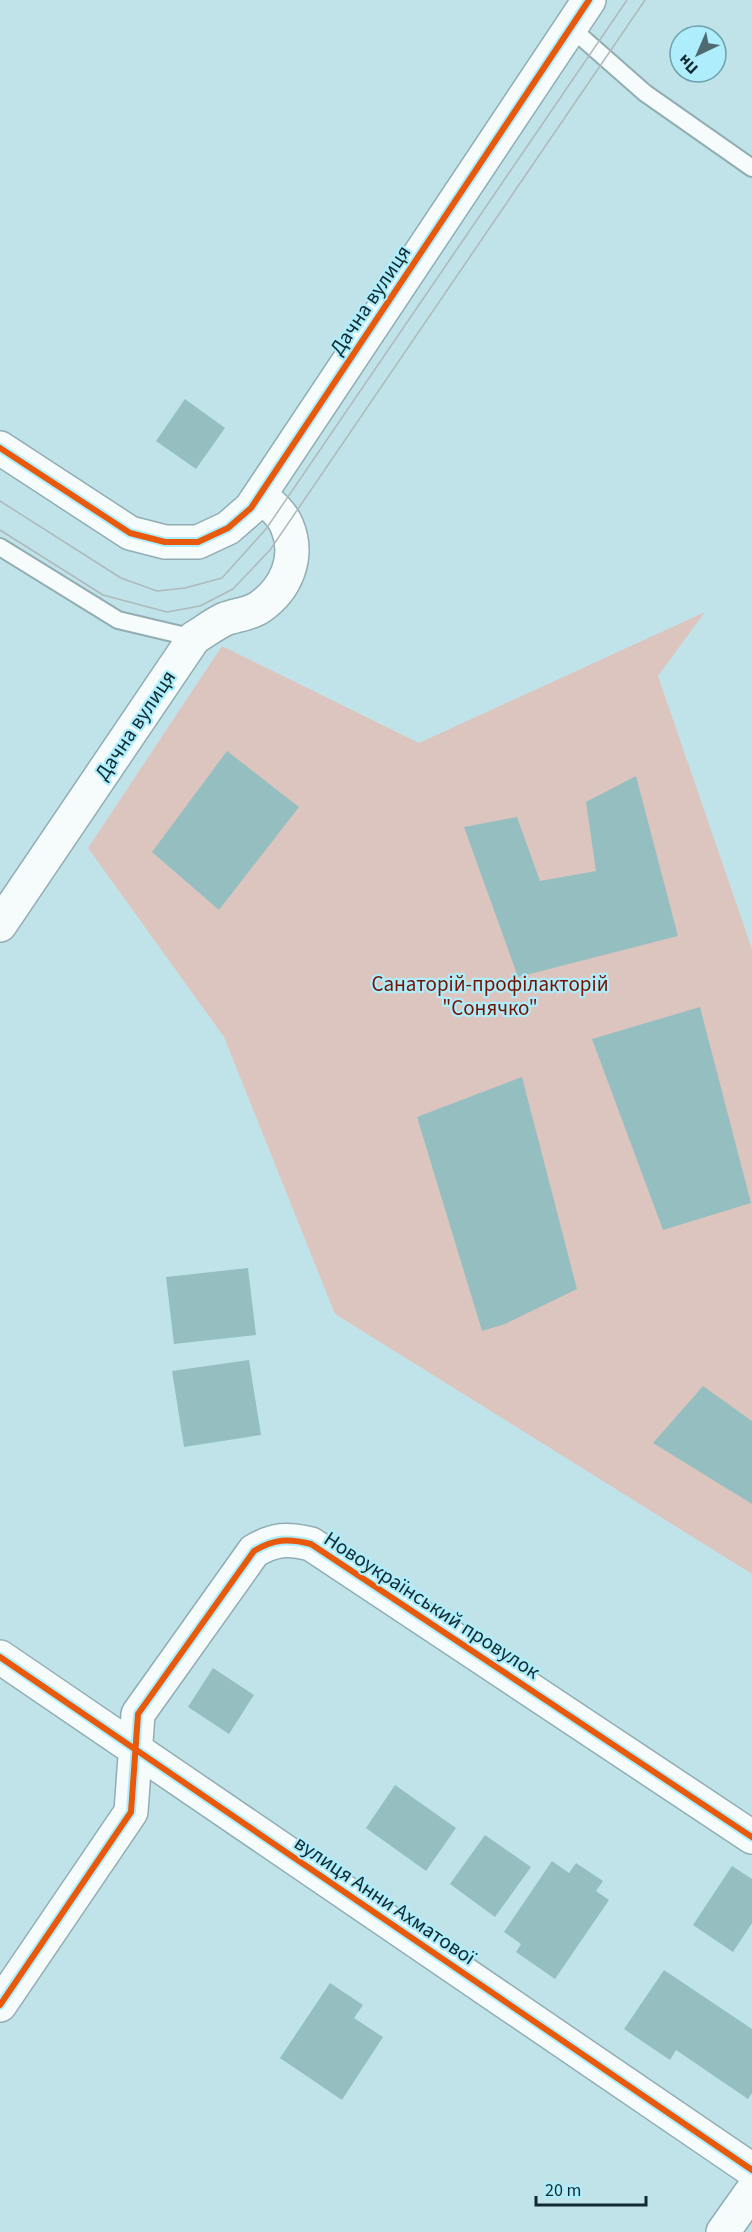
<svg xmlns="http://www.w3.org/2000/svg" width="752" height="2232" viewBox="0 0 752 2232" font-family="'Source Sans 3',sans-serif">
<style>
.green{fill:#ddc5bf}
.building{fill:#95bec0}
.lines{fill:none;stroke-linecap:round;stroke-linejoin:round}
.service-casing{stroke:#91adb2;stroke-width:20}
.minor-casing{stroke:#91adb2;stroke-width:36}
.secondary-casing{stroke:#91adb2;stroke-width:36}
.service{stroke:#f6fbfc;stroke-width:16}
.minor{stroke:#f6fbfc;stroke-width:33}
.secondary{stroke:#f6fbfc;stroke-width:33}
.tram{stroke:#afb8ba;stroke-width:1.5}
.cycleway-casing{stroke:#aeeefc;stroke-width:10}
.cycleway{stroke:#e8590c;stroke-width:6}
.labels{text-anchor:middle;stroke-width:4.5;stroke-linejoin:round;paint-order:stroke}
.street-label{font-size:21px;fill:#112b31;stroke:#aeeefc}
.park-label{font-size:21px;fill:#761200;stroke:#aeeefc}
</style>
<rect width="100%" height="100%" fill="#c0e3ea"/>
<path class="green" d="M 705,612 L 658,676 L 752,949 L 752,1574 L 335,1314 L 224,1037 L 88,848 L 222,646 L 419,743 Z"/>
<path class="building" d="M 185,399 L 225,428 L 196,469 L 156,441 Z
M 227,751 L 299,807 L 219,910 L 152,852 Z
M 636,776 L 678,936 L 518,977 L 464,827 L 517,817 L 540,881 L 596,871 L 586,802 Z
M 700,1007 L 751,1203 L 663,1230 L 592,1039 Z
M 522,1077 L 577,1289 L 505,1324 L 482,1331 L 417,1117 Z
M 248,1268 L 256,1335 L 174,1344 L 166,1277 Z
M 249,1360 L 261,1435 L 184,1447 L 172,1371 Z
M 703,1386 L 752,1421 L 752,1504 L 653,1443 Z
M 213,1668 L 254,1695 L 229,1734 L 188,1707 Z
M 395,1785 L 456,1828 L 426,1871 L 366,1828 Z
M 485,1835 L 531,1867 L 495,1917 L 450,1884 Z
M 552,1861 L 569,1873 L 576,1863 L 603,1881 L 596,1891 L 609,1900 L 555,1979 L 516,1952 L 521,1944 L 504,1932 Z
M 732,1866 L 752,1879 L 752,1923 L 733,1952 L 693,1925 Z
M 664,1970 L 752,2029 L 752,2093 L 748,2099 L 676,2050 L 670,2060 L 624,2029 Z
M 330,1983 L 363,2005 L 354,2018 L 383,2037 L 342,2100 L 280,2058 Z"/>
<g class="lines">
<defs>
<path id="service" d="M 570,27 L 645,93 L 752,168
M 0,547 L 118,620 L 194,638"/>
<path id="minor" d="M 0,925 L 194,638 C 204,632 214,624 225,619 C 236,615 250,614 260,607 C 286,589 300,557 287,526 C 282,513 270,504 260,495
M 0,1657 L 752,2170
M 0,2005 L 131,1812 L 138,1714 L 254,1551 C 274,1539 288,1538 311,1544 L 752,1837
M 723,2232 L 752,2191"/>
<path id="secondary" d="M 0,448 L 130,533 L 165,542 L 198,542 L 228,528 L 251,508 L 589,0"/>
</defs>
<use href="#service" class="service-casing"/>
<use href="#minor" class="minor-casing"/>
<use href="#secondary" class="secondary-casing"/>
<use href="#service" class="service"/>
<use href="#minor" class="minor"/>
<use href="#secondary" class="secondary"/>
<path class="tram" d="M 0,501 L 121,578 L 157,591 L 185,588 L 222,578 L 266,529 L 627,0
M 0,530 L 103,595 L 167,612 L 200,606 L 233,589 L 270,550 L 645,0"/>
<defs>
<path id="cycleway" d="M 0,448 L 130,533 L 165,542 L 198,542 L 228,528 L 251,508 L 589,0
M 0,1657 L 752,2170
M 0,2005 L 131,1812 L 138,1714 L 254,1551 C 274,1539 288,1538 311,1544 L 752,1837"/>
</defs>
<use href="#cycleway" class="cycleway-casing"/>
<use href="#cycleway" class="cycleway"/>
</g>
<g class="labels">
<g class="street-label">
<text transform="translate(370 300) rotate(-56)" y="7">Дачна вулиця</text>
<text transform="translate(135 725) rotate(-56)" y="7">Дачна вулиця</text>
<text transform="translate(432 1605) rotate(33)" y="7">Новоукраїнський провулок</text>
<text transform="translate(385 1900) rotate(34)" y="7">вулиця Анни Ахматової</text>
</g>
<g class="park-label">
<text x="490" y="991">Санаторій-профілакторій<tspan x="490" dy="24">"Сонячко"</tspan></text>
</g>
</g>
<g transform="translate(698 54) rotate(224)"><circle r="28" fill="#aeeefc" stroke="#6fa0ab" stroke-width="1.5"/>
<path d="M0-4.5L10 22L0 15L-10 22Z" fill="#4e6b72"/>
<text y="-9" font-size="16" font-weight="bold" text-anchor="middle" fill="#112b31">Пн</text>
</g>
<path d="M536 2196v9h110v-9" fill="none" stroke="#112b31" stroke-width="3"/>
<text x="545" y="2196" font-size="18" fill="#112b31" stroke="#aeeefc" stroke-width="4.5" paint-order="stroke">20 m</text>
</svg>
